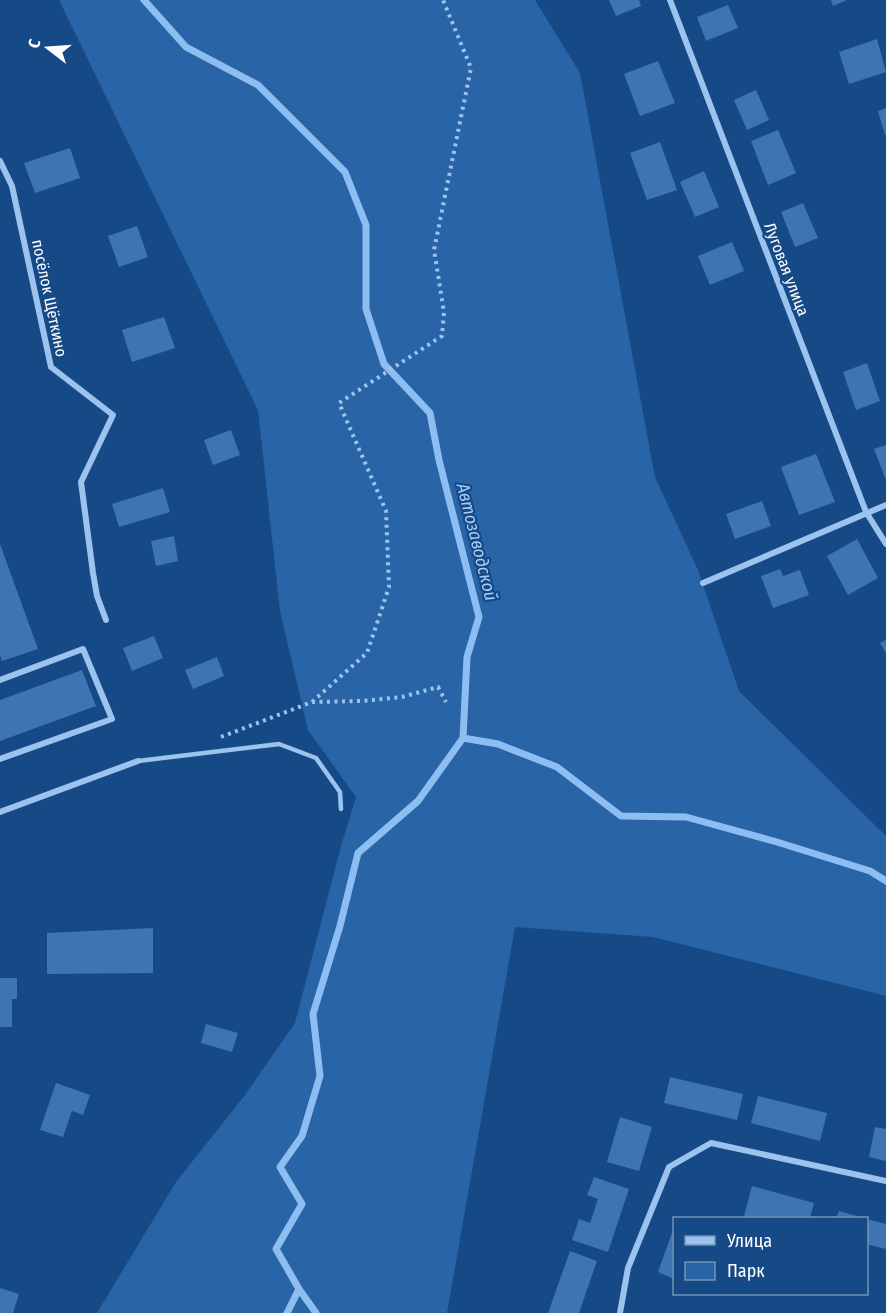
<svg xmlns="http://www.w3.org/2000/svg" width="886" height="1313" viewBox="0 0 886 1313" font-family="'Fira Sans Condensed',sans-serif">
<style>
.green{fill:#2864a6}
.lines{fill:none;stroke-linecap:round;stroke-linejoin:round}
.stream{stroke:#8ebef1;stroke-width:7}
.building{fill:#3e74b1}
.path{stroke:#9cc3ee;stroke-width:4;stroke-dasharray:3 4.5;stroke-linecap:butt}
.lane{stroke:#9cc3ee;stroke-width:4.5}
.street{stroke:#9cc3ee;stroke-width:6}
.labels{text-anchor:middle;stroke-width:4.5;stroke-linejoin:round;paint-order:stroke}
.street-label{font-size:16px;fill:#fff;stroke:#164a87}
.water-label{font-size:18px;font-style:italic;fill:#a8cdf6;stroke:#164a87}
</style>
<rect width="100%" height="100%" fill="#164a87"/>
<path class="green" d="M 59,0 L 535,0 L 580,73 L 655,477 L 698,570 L 739,691 L 886,836 L 886,996 L 653,937 L 515,927 L 447,1313 L 97,1313 L 176,1182 L 245,1095 L 295,1023 L 341,846 L 356,797 L 308,730 L 280,611 L 258,410 Z"/>
<g class="lines">
<path class="stream" d="M 144,0 L 186,47 L 258,85 L 345,172 L 366,225 L 366,309 L 384,364 L 430,413 L 439,460 L 479,617 L 467,657 L 463,738 L 418,801 L 358,853 L 340,926 L 313,1014 L 320,1076 L 302,1136 L 280,1167 L 302,1204 L 276,1249 L 299,1289 L 287,1313
M 463,738 L 498,744 L 557,767 L 621,816 L 686,817 L 777,842 L 870,871 L 886,881
M 299,1289 L 316,1313"/>
</g>
<path class="building" d="M 609,0 L 639,0 L 641,6 L 616,16 Z
M 831,0 L 847,0 L 833,6 Z
M 728,5 L 738,28 L 706,41 L 697,17 Z
M 877,39 L 886,72 L 849,84 L 839,52 Z
M 658,61 L 675,103 L 640,116 L 624,74 Z
M 756,90 L 769,120 L 747,130 L 734,100 Z
M 886,108 L 886,135 L 885,135 L 878,111 Z
M 778,130 L 796,173 L 768,185 L 751,141 Z
M 660,142 L 677,190 L 647,200 L 630,153 Z
M 70,148 L 80,178 L 35,193 L 24,163 Z
M 704,171 L 719,207 L 695,217 L 680,182 Z
M 803,203 L 818,238 L 795,247 L 781,212 Z
M 137,226 L 148,257 L 119,267 L 108,236 Z
M 732,242 L 744,271 L 710,285 L 698,256 Z
M 164,317 L 175,348 L 132,362 L 122,330 Z
M 867,363 L 880,401 L 856,410 L 843,372 Z
M 231,430 L 240,455 L 213,465 L 204,440 Z
M 886,445 L 886,480 L 874,449 Z
M 816,454 L 835,502 L 799,515 L 781,467 Z
M 163,488 L 170,512 L 119,527 L 112,504 Z
M 762,501 L 771,526 L 735,539 L 726,514 Z
M 174,536 L 178,561 L 156,566 L 151,541 Z
M 857,539 L 878,578 L 848,595 L 827,556 Z
M 0,544 L 38,649 L 2,661 L 0,655 Z
M 780,569 L 783,576 L 800,570 L 809,595 L 773,608 L 761,576 Z
M 154,636 L 163,658 L 132,671 L 123,648 Z
M 886,640 L 886,653 L 880,643 Z
M 217,657 L 224,676 L 193,689 L 185,670 Z
M 82,670 L 96,706 L 0,741 L 0,700 Z
M 153,928 L 153,973 L 47,974 L 47,933 Z
M 0,978 L 17,978 L 17,999 L 12,999 L 12,1027 L 0,1027 Z
M 206,1024 L 238,1033 L 232,1052 L 201,1043 Z
M 670,1077 L 743,1094 L 737,1120 L 664,1103 Z
M 56,1083 L 90,1095 L 83,1115 L 72,1111 L 63,1137 L 40,1130 Z
M 758,1096 L 827,1113 L 820,1141 L 751,1123 Z
M 620,1117 L 652,1127 L 639,1171 L 607,1162 Z
M 875,1127 L 886,1129 L 886,1161 L 869,1157 Z
M 594,1177 L 629,1189 L 608,1252 L 572,1240 L 579,1219 L 590,1223 L 598,1199 L 587,1195 Z
M 752,1186 L 814,1203 L 810,1218 L 756,1218 L 744,1216 Z
M 839,1211 L 864,1218 L 836,1218 Z
M 866,1219 L 886,1224 L 886,1249 L 866,1244 Z
M 674,1227 L 674,1279 L 658,1272 Z
M 570,1251 L 597,1261 L 579,1313 L 548,1313 Z
M 0,1288 L 19,1294 L 13,1313 L 0,1313 Z"/>
<g class="lines">
<path class="path" d="M 312,702 L 362,701 L 402,697 L 438,687 L 446,702
M 221,737 L 312,702 L 367,653 L 389,587 L 386,511 L 339,403 L 442,336 L 444,312 L 434,250 L 471,68 L 443,0"/>
<path class="lane" d="M 138,761 L 279,744 L 316,758 L 340,792 L 341,809"/>
<path class="street" d="M 670,0 L 866,512 L 886,544
M 0,161 L 12,186 L 51,367 L 113,415 L 81,482 L 93,573 L 97,596 L 106,620
M 703,583 L 886,505
M 0,680 L 83,649 L 112,719 L 0,759
M 0,812 L 138,761
M 620,1313 L 628,1268 L 669,1167 L 711,1143 L 886,1181"/>
</g>
<g class="labels">
<g class="street-label">
<text transform="translate(787 269) rotate(69)" y="6">Луговая улица</text>
<text transform="translate(50 298) rotate(78)" y="6">посёлок Щёткино</text>
</g>
<g class="water-label">
<text transform="translate(477 542) rotate(76)" y="6">Автозаводской</text>
</g>
</g>
<rect x="673" y="1217" width="195" height="78" fill="#164a87" stroke="#7392b7" stroke-width="1.5"/>
<rect x="685" y="1236" width="30" height="9" fill="#9cc3ee" stroke="#7392b7" stroke-width="1.5"/>
<text x="727" y="1247" font-size="18" fill="#ffffff">Улица</text>
<rect x="685" y="1262" width="30" height="18" fill="#2864a6" stroke="#7392b7" stroke-width="1.5"/>
<text x="727" y="1277" font-size="18" fill="#ffffff">Парк</text>
<g transform="translate(48 48) rotate(287)" stroke="#164a87" stroke-width="4.5" paint-order="stroke">
<path d="M0-4.5L10 22L0 15L-10 22Z" fill="#ffffff"/>
<text y="-9" font-size="16" font-weight="bold" text-anchor="middle" fill="#ffffff">С</text>
</g>
</svg>
